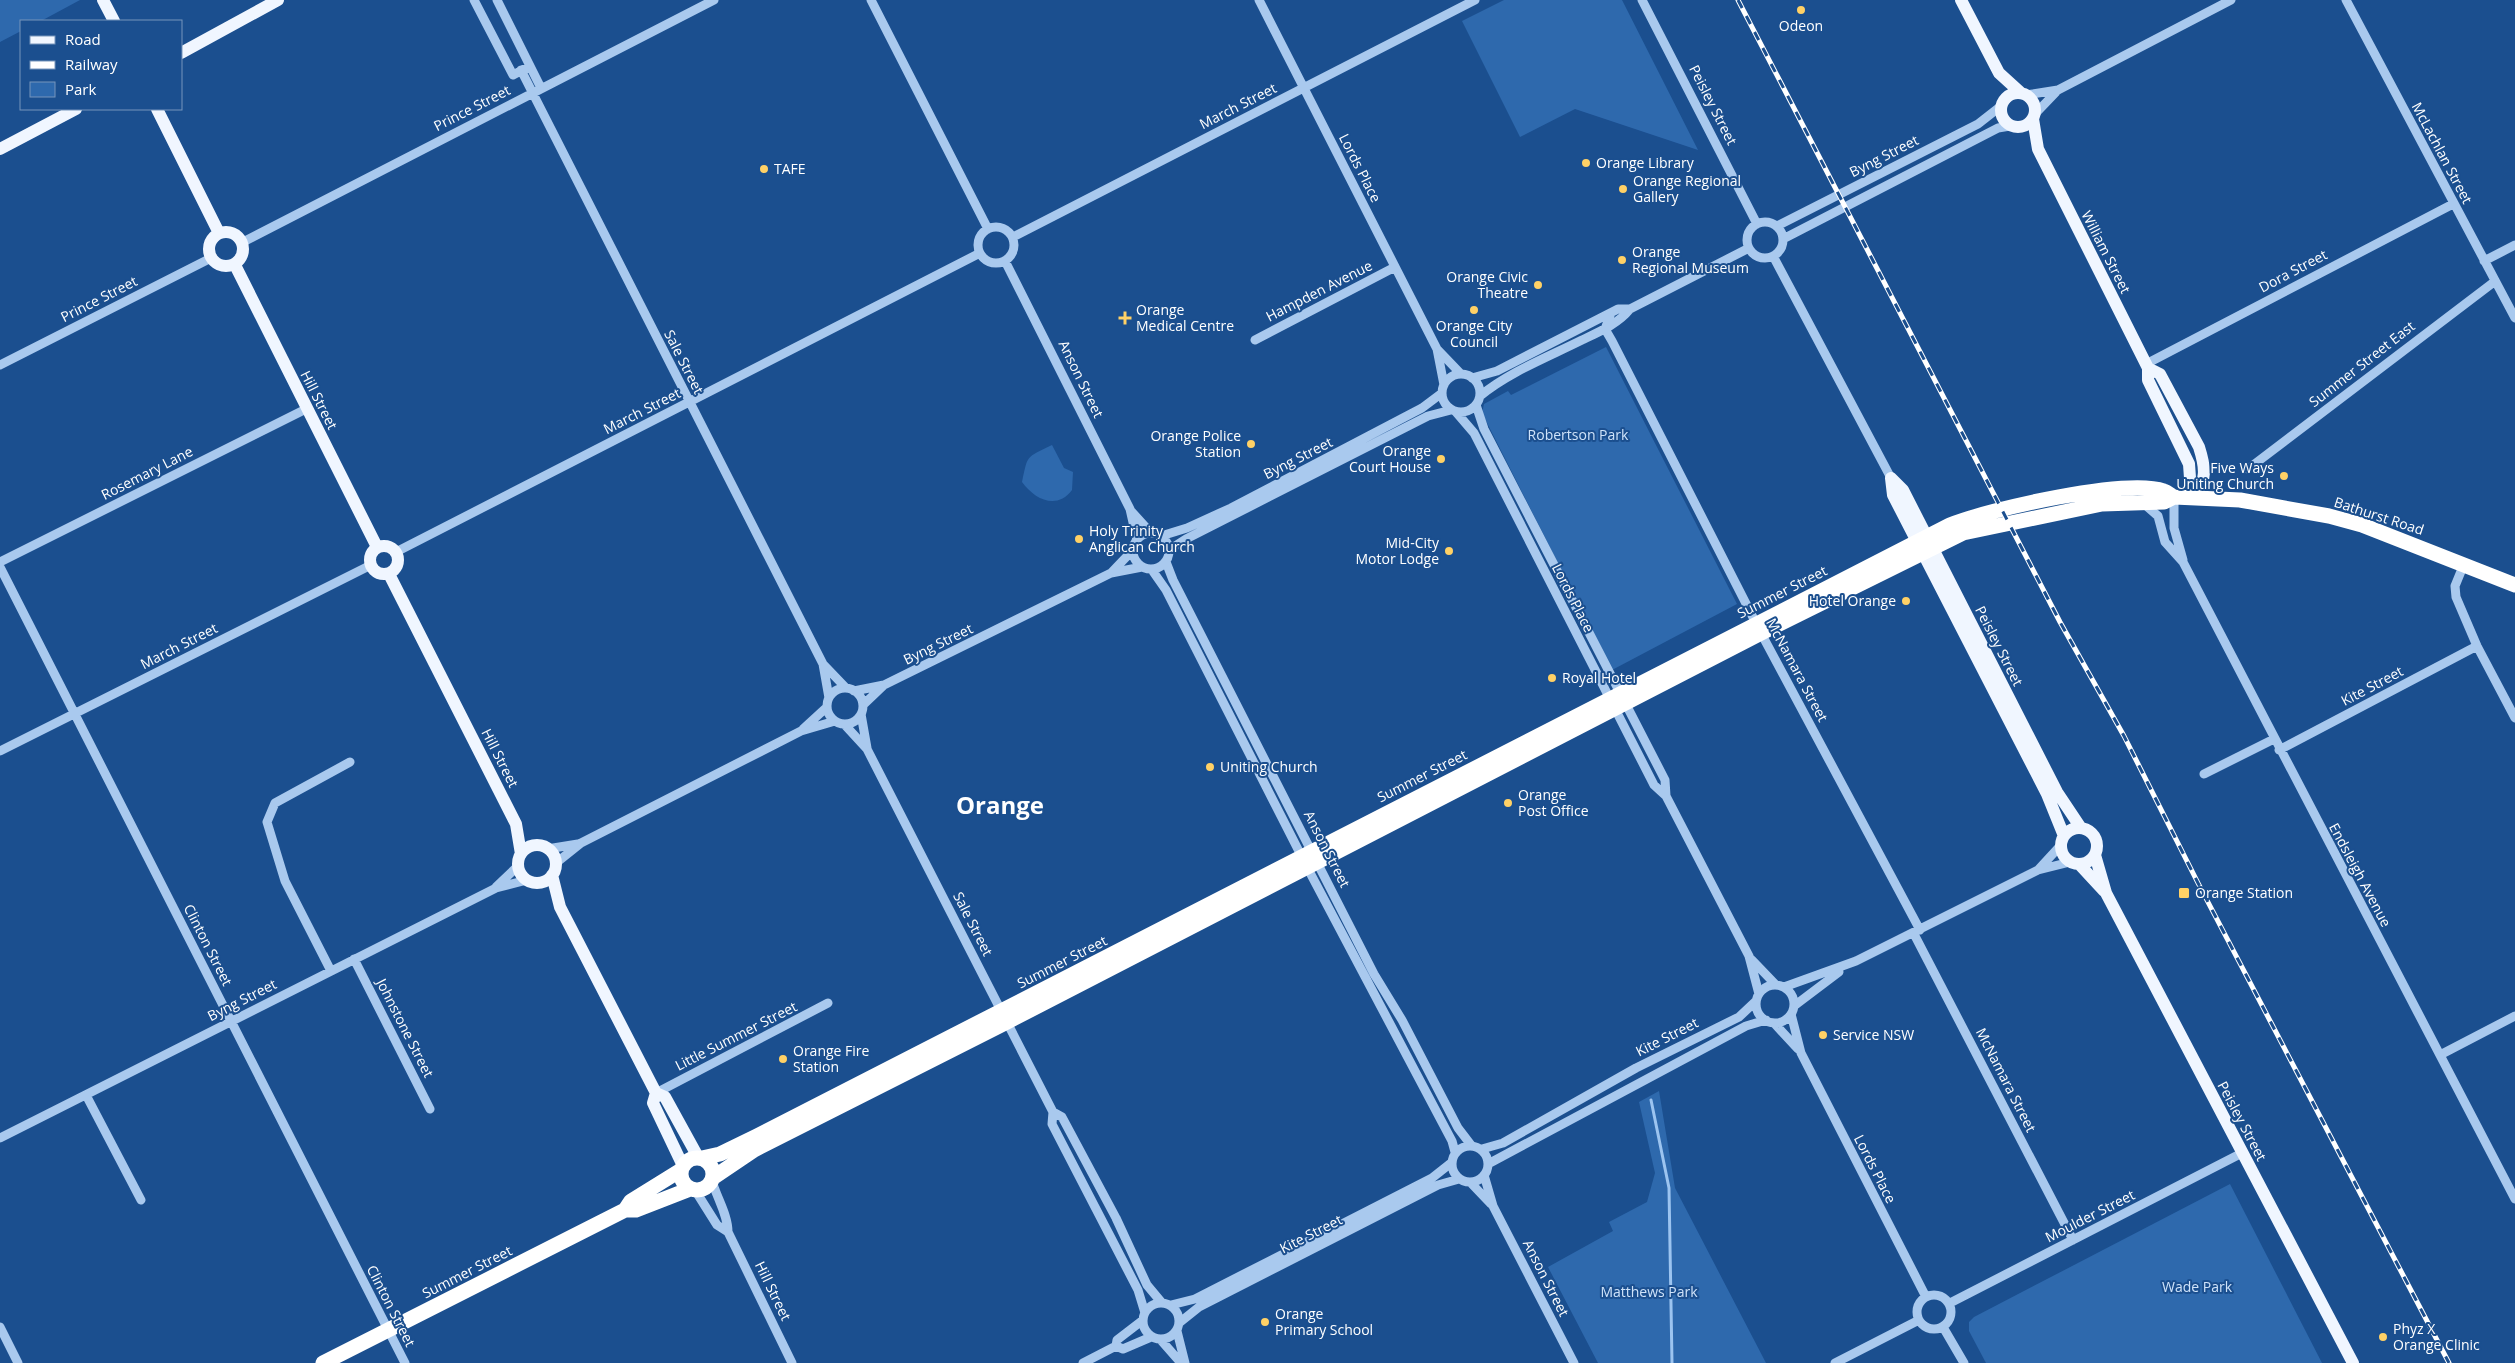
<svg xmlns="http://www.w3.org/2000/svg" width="2515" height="1363" viewBox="0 0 2515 1363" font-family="'Open Sans',sans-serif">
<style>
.green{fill:#2e69ad}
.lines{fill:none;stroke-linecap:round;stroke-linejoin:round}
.stream{stroke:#9cc4f0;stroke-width:3}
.minor{stroke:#a9c9ee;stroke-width:9}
.major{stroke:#f0f6ff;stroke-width:12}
.highway{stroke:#fff;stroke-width:15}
.rail-casing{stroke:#fff;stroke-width:5}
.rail{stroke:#1b4f8f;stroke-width:3;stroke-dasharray:9;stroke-linecap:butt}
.poi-dot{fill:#ffd166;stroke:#1b4f8f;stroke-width:2}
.labels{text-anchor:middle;stroke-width:4;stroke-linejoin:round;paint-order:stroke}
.poi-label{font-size:14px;fill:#fff;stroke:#1b4f8f;text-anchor:start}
.street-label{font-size:14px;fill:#fff;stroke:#1b4f8f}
.park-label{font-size:14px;fill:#cfe3fa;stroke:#1b4f8f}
.town-label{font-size:24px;font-weight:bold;fill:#fff;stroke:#1b4f8f}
</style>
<rect width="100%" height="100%" fill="#1b4f8f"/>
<path class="green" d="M 0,0 L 80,0 L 41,21 L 21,21 L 21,31 L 0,42 Z
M 1504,0 L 1622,0 L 1698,150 L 1575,109 L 1520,137 L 1462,21 Z
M 1606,347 L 1737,604 L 1612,670 L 1482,413 L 1484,404 L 1508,391 L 1511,395 Z
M 1052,445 L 1064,468 L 1073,472 L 1072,490 C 1057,510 1035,500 1022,482 C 1028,455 1025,458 1052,445 Z
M 1659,1091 L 1675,1188 L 1766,1363 L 1598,1363 L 1548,1267 L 1613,1231 L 1609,1222 L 1647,1202 L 1655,1173 L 1639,1102 Z
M 2230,1184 L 2322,1363 L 1986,1363 L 1969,1331 L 1969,1322 L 1974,1317 Z"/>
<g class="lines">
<path class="stream" d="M 1651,1100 L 1669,1188 L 1672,1363"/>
<path class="minor" d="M 474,0 L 513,75 L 530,66
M 497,0 L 541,88
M 871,0 L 988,229
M 1259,0 L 1437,349 L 1444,385
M 1642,0 L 1757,224
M 2346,0 L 2515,318
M 521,70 L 823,664 L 846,688
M 2026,95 L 2058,90
M 2035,114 L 2058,90 L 2231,0
M1747 240a18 18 0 1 1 36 0a18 18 0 1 1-36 0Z
M 1777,226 L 1978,124 L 2001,106
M978 245a18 18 0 1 1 36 0a18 18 0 1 1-36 0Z
M 1013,237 L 1475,0
M 1783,239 L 1998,128 L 2010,126
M 243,242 L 714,0
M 1773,256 L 1891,478
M 1005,261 L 1130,509 L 1137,540
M 2484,261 L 2515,245
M 1611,313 L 1605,329 L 1612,341 L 1761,633 L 1920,930
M 1255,340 L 1395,267
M 1438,350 L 1461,374
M 2146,364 L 2453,204
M 0,365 L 211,258
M1442 393a19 19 0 1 1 38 0a19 19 0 1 1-38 0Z
M 1472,378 L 1497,371 L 1618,309 L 1630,309
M 1480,396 C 1509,372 1548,357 1582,340 C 1599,332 1618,324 1630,309 L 1749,248
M 1476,405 L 1484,429 L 1665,780 L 1666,796
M 1456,412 L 1474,433 L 1654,785 L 1666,796 L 1749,956 L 1759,994
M 2248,469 L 2494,282
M 2174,497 L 2174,528 L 2183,560
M 2143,503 L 2158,516 L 2165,542 L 2183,562 L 2515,1199
M 1131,511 L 1151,533
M1133 551a18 18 0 1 1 36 0a18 18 0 1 1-36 0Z
M 1161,536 L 1187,528 L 1231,508 L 1422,408 L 1442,393
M 1169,550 L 1186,539 L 1428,416 L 1451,410
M 396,552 L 980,253
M 0,562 L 306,409
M 1166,562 L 1173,580 L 1374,974 L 1402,1020 L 1458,1128 L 1471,1145
M 2464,564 L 2455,586 L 2456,597 L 2477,646 L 2515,718
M 0,567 L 405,1363
M 1152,570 L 1166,590 L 1307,867 L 1452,1141 L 1455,1152
M 1111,573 L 1132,551
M 823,664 L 829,698
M827 706a18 18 0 1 1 36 0a18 18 0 1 1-36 0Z
M 854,691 L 884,685 L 1111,573 L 1142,567
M 863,705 L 884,685
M 861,714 L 867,748
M 844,724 L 867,749 L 1053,1112 L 1062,1117 L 1116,1218 L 1147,1285 L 1162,1303
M 803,729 L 827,707
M 2279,750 L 2477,646
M 0,751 L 371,565
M 2204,774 L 2274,739
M 547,849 L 578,844
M 556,863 L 581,843 L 801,731 L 835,721
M 2038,870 L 2061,845
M 496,887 L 518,866
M 1914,934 L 2073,1240
M 354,959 L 430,1109
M 1752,960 L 1776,985
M 331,971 L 285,881 L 267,822 L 275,803 L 350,762
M1756 1004a19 19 0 1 1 38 0a19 19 0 1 1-38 0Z
M 1784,987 L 1856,961 L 2038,870 L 2070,862
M 1794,1006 L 1839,972
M 1791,1014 L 1801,1053 L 1926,1297
M 1774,1023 L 1798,1049
M 2440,1055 L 2515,1016
M 656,1093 L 828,1003
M 86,1095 L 141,1200
M 1053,1112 L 1052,1124 L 1138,1290 L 1145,1313
M 0,1138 L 496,888 L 527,880
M1452 1164a18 18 0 1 1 36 0a18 18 0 1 1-36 0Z
M 1482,1149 L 1503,1143 L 1636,1068 L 1739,1017 L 1756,1001
M 1488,1164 L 1746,1026 L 1766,1020
M 1484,1175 L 1493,1206 L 1574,1363
M 712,1181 C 717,1198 728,1215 728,1232 L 792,1363
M 1470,1182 L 1491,1204
M 695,1190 L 717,1225 L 728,1232
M1917 1312a17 17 0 1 1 34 0a17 17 0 1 1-34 0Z
M1143 1321a18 18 0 1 1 36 0a18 18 0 1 1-36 0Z
M 1950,1303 L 2242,1153
M 1171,1305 L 1195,1299 L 1432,1178 L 1451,1163
M 1179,1323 L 1199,1307 L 1438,1185 L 1459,1179
M 0,1327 L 18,1363
M 1943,1327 L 1964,1363
M 1177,1331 L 1185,1363
M 1160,1339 L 1181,1363
M 1116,1346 L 1117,1340 L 1143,1320
M 1083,1363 L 1116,1346 L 1123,1349 L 1151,1337
M 1835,1363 L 1919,1320"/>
<path class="major" d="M 103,0 L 114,21
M 1961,0 L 1999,73 L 2021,93
M 181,53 L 278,0
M2001 110a17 17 0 1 1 34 0a17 17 0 1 1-34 0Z
M 157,109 L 219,233
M 2033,119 L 2038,149 L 2148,368 L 2148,380 L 2189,464 L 2190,478 L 2196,498
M 0,149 L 76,109
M209 249a17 17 0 1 1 34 0a17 17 0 1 1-34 0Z
M 235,265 L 377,547
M 2148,368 L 2160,374 L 2199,447 C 2206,469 2206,478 2196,498
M 1891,478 L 1903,490 L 2057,792 L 2081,828
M 1891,478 L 1893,495 L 2047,794 L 2064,836
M370 560a14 14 0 1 1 28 0a14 14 0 1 1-28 0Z
M 389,574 L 516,824 L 521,854
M2061 846a18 18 0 1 1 36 0a18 18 0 1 1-36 0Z
M518 864a19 19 0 1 1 38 0a19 19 0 1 1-38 0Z
M 2095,855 L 2106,893 L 2353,1363
M 2079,864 L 2104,891
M 552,875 L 560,907 L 656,1093 L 665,1097 L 698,1157
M 656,1093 L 653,1103 L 683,1166"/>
<path class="highway" d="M681 1174a16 16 0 1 1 32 0a16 16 0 1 1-32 0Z
M 702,1158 L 720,1154 L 757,1136 L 1950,525 C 1990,509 2126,478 2164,491 C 2168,492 2171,496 2174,497
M 714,1177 L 754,1150 L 1007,1022 L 1761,633 L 1963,533 L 2102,504 L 2164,502 L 2174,497 L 2240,500 L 2329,516 L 2362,525 L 2515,585
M 625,1210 L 636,1210 L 690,1189
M 323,1363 L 625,1210 L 631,1201 L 681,1170"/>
<defs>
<path id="rail" d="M 1738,0 L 2060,622 L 2124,736 L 2198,883 L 2449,1363"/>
</defs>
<use href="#rail" class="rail-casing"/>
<use href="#rail" class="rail"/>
</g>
<g class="poi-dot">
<circle cx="1801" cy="10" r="5"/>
<circle cx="1586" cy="163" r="5"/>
<circle cx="764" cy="169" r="5"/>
<circle cx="1623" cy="189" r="5"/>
<circle cx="1622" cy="260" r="5"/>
<circle cx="1538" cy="285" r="5"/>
<circle cx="1474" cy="310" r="5"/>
<path d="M1122.5 310.5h5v5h5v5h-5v5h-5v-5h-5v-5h5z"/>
<circle cx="1251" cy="444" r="5"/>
<circle cx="1441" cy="459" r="5"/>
<circle cx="2284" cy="476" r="5"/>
<circle cx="1079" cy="539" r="5"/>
<circle cx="1449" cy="551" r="5"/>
<circle cx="1906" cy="601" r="5"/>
<circle cx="1552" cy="678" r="5"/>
<circle cx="1210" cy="767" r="5"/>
<circle cx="1508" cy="803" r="5"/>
<rect x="2178" y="887" width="12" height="12" rx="2.5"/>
<circle cx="1823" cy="1035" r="5"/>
<circle cx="783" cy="1059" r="5"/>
<circle cx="1265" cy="1322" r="5"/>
<circle cx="2383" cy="1337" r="5"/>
</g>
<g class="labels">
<g class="poi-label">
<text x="1801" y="31" text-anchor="middle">Odeon</text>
<text x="1596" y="168">Orange Library</text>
<text x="774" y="174">TAFE</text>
<text x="1633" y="186">Orange Regional<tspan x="1633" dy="16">Gallery</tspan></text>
<text x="1632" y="257">Orange<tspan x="1632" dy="16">Regional Museum</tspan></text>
<text x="1528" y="282" text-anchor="end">Orange Civic<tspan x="1528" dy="16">Theatre</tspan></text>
<text x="1136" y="315">Orange<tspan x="1136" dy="16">Medical Centre</tspan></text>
<text x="1474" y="331" text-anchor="middle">Orange City<tspan x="1474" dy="16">Council</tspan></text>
<text x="1241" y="441" text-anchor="end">Orange Police<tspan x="1241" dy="16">Station</tspan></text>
<text x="1431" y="456" text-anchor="end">Orange<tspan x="1431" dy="16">Court House</tspan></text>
<text x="2274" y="473" text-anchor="end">Five Ways<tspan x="2274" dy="16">Uniting Church</tspan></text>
<text x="1089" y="536">Holy Trinity<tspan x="1089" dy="16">Anglican Church</tspan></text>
<text x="1439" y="548" text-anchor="end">Mid-City<tspan x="1439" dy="16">Motor Lodge</tspan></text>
<text x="1896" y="606" text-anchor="end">Hotel Orange</text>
<text x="1562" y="683">Royal Hotel</text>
<text x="1220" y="772">Uniting Church</text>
<text x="1518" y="800">Orange<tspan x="1518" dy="16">Post Office</tspan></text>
<text x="2195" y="898">Orange Station</text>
<text x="1833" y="1040">Service NSW</text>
<text x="793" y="1056">Orange Fire<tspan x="793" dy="16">Station</tspan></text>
<text x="1275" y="1319">Orange<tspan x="1275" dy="16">Primary School</tspan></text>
<text x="2393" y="1334">Phyz X<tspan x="2393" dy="16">Orange Clinic</tspan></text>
</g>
<g class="street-label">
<text transform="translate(1713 105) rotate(63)" y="5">Peisley Street</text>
<text transform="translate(1238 106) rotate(-27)" y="5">March Street</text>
<text transform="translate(472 108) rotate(-27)" y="5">Prince Street</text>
<text transform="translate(2442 153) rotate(62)" y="5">McLachlan Street</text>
<text transform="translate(1884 156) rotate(-27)" y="5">Byng Street</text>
<text transform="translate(1360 168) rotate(63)" y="5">Lords Place</text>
<text transform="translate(2106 252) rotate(63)" y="5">William Street</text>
<text transform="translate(2293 271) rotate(-28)" y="5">Dora Street</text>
<text transform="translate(1319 291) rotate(-27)" y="5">Hampden Avenue</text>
<text transform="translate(99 299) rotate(-27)" y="5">Prince Street</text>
<text transform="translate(684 362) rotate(63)" y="5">Sale Street</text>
<text transform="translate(2362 364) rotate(-38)" y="5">Summer Street East</text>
<text transform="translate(1081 379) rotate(64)" y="5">Anson Street</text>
<text transform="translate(319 400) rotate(63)" y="5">Hill Street</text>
<text transform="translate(642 411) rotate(-27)" y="5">March Street</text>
<text transform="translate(1298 458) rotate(-27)" y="5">Byng Street</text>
<text transform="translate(147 473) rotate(-27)" y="5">Rosemary Lane</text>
<text transform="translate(2379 516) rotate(18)" y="5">Bathurst Road</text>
<text transform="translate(1782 592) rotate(-27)" y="5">Summer Street</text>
<text transform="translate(1573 598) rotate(63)" y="5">Lords Place</text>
<text transform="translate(938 644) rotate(-26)" y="5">Byng Street</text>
<text transform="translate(179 646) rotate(-27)" y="5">March Street</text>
<text transform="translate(1999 646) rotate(63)" y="5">Peisley Street</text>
<text transform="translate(1797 670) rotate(62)" y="5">McNamara Street</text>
<text transform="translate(2372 686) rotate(-28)" y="5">Kite Street</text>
<text transform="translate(500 758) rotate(63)" y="5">Hill Street</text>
<text transform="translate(1422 776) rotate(-27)" y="5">Summer Street</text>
<text transform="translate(1327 849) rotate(63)" y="5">Anson Street</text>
<text transform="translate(2360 875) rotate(62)" y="5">Endsleigh Avenue</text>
<text transform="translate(973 924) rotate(63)" y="5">Sale Street</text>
<text transform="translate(208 945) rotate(63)" y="5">Clinton Street</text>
<text transform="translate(1062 962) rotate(-27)" y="5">Summer Street</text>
<text transform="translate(242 1000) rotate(-27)" y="5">Byng Street</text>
<text transform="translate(405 1028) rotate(63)" y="5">Johnstone Street</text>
<text transform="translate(736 1036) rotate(-27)" y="5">Little Summer Street</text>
<text transform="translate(1667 1037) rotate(-27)" y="5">Kite Street</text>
<text transform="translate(2006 1080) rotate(63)" y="5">McNamara Street</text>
<text transform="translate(2242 1121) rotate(62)" y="5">Peisley Street</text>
<text transform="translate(1875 1169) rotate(63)" y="5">Lords Place</text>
<text transform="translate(2090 1216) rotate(-27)" y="5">Moulder Street</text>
<text transform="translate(1311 1234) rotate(-27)" y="5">Kite Street</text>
<text transform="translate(467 1272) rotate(-27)" y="5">Summer Street</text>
<text transform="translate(1546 1278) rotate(63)" y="5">Anson Street</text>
<text transform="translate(773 1291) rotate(64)" y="5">Hill Street</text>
<text transform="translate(391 1306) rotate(63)" y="5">Clinton Street</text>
</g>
<g class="park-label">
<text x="1578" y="440">Robertson Park</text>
<text x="2197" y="1292">Wade Park</text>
<text x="1649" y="1297">Matthews Park</text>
</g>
<g class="town-label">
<text x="1000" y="814">Orange</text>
</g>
</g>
<rect x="20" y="20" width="162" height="90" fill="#1b4f8f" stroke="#7695bc"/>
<rect x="30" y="36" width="25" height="8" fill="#f0f6ff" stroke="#7695bc"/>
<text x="65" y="45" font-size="15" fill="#ffffff">Road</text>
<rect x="30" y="61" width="25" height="8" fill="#ffffff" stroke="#7695bc"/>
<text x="65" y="70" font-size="15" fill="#ffffff">Railway</text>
<rect x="30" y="82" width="25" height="15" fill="#2e69ad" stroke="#7695bc"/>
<text x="65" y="95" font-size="15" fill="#ffffff">Park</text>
</svg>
